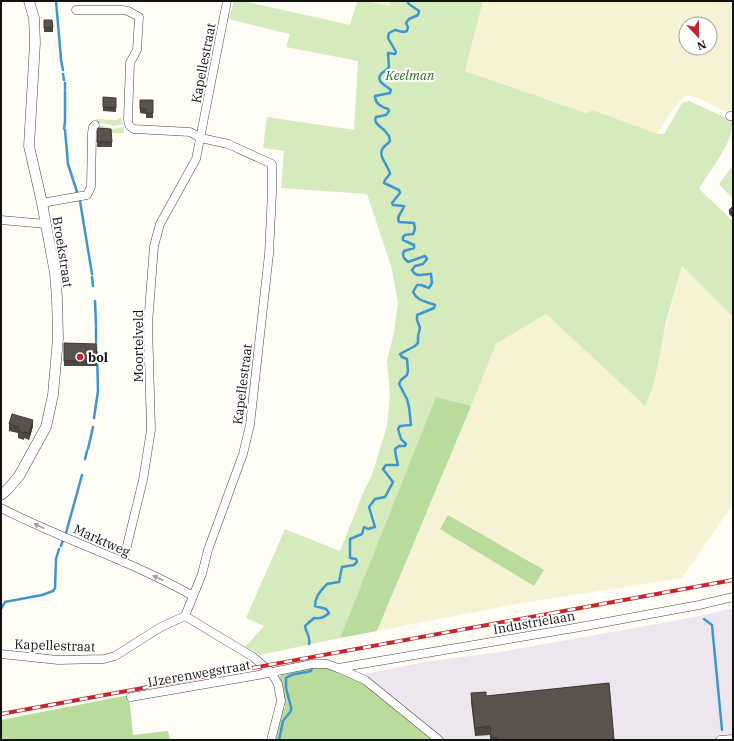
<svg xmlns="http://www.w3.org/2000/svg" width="734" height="741" viewBox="0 0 734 741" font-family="'IBM Plex Serif',serif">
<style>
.industrial{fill:#eee6ef}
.farmland{fill:#f6f3d4;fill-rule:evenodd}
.green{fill:#d5ebbd}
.forest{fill:#b9dc9c}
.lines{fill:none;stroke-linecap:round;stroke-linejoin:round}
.stream{stroke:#3f96cf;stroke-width:2.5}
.minor-casing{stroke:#444;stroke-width:9}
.tertiary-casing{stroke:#444;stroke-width:11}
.minor{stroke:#fff;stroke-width:8}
.tertiary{stroke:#fff;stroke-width:10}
.rail-casing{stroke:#c4262e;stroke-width:4}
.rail{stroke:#fff;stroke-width:2.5;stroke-dasharray:8;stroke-linecap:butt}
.wall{fill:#4d4742}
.shaded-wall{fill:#3f3936}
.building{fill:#5a524d;stroke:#3f3936}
.oneway{fill:#a0a0a0}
.poi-dot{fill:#c4262e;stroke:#fff;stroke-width:1.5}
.labels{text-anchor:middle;stroke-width:4;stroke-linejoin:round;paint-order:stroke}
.street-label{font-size:13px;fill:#111;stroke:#fff}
.park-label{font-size:13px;font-style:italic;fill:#2f6b1f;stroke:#fff}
.poi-label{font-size:13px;font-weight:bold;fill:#111;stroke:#fff;text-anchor:start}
</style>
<rect width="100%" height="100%" fill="#fffdf5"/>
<path class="industrial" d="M 733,608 L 733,740 L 444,740 L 364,674 L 425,662 L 500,652 L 629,629 L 705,615 Z"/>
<path class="farmland" d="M 366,1 L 390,1 L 390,6 Z
M 483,1 L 733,1 L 733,114 L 722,110 L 698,98 L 686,95 L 673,109 L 657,134 L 593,110 L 586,113 L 465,71 ZM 686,24 L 710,24 L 710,48 L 686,48 Z
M 682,265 L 733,317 L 733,504 L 682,578 L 516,604 L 377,631 L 496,344 L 546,314 L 645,406 Z"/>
<path class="green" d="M 234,1 L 243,1 L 350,25 L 357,1 L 366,1 L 390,6 L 390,1 L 483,1 L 465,71 L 586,113 L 593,110 L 657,134 L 664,134 L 682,103 L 689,101 L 733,121 C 733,143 710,170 699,189 L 733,221 L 733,317 L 682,266 L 666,322 L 654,384 L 645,406 L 546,314 L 496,344 L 471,406 L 436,398 L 340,638 L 260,655 L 245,647 L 264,626 L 246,618 L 285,529 L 340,551 L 363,493 L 372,475 L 387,426 L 390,393 L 387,361 L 394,333 L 398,302 L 391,266 L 367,194 L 281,188 L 284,151 L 263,148 L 267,117 L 354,130 L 358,61 L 286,47 L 290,34 L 229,19 Z
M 121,117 L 123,124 L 114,126 L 103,123 L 96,123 L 96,119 L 116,120 Z
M 97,126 L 104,126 L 114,129 L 124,127 L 124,133 L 96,133 Z
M 733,165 L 733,199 L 719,184 Z"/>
<path class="forest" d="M 436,397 L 471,406 L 377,631 L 340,638 Z
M 448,515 L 544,570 L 534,586 L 440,529 Z
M 317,666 L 344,673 L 360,681 L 434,740 L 274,740 L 281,712 L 285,707 L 284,696 L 279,678 L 283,672 Z
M 129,695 L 133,735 L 168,731 L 170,740 L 1,740 L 1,720 Z"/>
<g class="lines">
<path class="stream" d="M 56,1 L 61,59
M 61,60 L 63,70
M 63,74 L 64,80
M 65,83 L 65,89
M 65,98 L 65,91
M 65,110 L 65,99
M 65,111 L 65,121
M 64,129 L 65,122
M 65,130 L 68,164 L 78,195
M 384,130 C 380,126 373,123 376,117 L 386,115 L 389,111 L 388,109 C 381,107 375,104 375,96 L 390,93 L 391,90 C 387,86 375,82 381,74 C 384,71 387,70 389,67 L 388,53 L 395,54 L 396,52 L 388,38 L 389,33 L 395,30 L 403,32 L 407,31 L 408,27 L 406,23 L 409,19 L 418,15 L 419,11 L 409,4 L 407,1
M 80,201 L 92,274
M 92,277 L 93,286
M 95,301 L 96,325
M 96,327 L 96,341
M 96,350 L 96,343
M 94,418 L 98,391 L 97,352
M 88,449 L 93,427
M 85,459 L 87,451
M 66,533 L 82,475
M 61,546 L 63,540
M 1,609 L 5,602 L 10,601 L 42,595 L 53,591 L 55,588 L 56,559 L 59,549
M 704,619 L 712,625 L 722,730
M 309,644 C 311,637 306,633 305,626 L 314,618 C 319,619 325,617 329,613 L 326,609 L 315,606 C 315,596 321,591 327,584 L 339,582 L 342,567 L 354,565 L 357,562 L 356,559 L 350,558 L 350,539 L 362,534 L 364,527 L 368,529 L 375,527 L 369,507 L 375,499 L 385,497 L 393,482 L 383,469 L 386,465 L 398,465 C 397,459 395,455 395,449 L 399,446 L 405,446 L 406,444 L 401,439 L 398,429 L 400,426 L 411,425 L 409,407 L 407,399 L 399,384 L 401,380 L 407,375 L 408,371 L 407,359 L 402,357 L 400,354 L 415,346 L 418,343 L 418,336 L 420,328 L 417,320 L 417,315 L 434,308 L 435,305 C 426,301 418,302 413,292 L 417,285 L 421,285 L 429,288 L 432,283 L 431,274 C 424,273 416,279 412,270 L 415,266 L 423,264 L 427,259 L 425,256 L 408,262 L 404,258 L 403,254 L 404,251 L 414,248 L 414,245 L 403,240 L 403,237 L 405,235 L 413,234 L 415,229 L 414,223 L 399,222 C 396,215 403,212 404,206 L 393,205 L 392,203 L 400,193 L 399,190 L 384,183 L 385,180 L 390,174 C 389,166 377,156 383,148 C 385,145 388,144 390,141 L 389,136 L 385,131
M 279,740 L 283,721 L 291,711 L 291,707 L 286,688 L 286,678 C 293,672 302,674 311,671 L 312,667"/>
<defs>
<path id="minor" d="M 730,116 L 733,116
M 42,203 L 87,195 L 91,187 L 92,133 L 93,127 L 95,125
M 1,220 L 46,224
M 1,508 C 63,540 132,561 193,596
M 123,562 L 143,480 L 151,430 L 148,324 L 154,246 L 160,224 L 196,159 L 227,1
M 185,616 L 253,657 L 271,672 L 278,684 L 281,701 L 271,740
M 1,654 L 58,660 L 104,659 L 115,656 L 161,627 L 185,616 L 202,574 L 208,550 L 243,454 L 250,425 L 269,254 L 272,192 L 272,164 L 228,144 L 201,138 L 190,132 L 134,129 C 129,127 128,124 128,119 L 130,63 L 137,50 L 139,17 L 128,11 L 122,10 L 76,10
M 338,668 L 580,627 L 699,605 L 733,597
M 131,697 L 258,675 L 312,664 L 327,664 L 338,668 L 365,680 L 439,740
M 720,740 L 733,739"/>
<path id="tertiary" d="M 1,495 L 7,490 L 19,476 L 46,427 L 53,395 L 58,338 L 57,298 L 55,273 L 42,203 L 29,146 L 35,43 L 34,18 L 29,1"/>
</defs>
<use href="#minor" class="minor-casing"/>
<use href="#tertiary" class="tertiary-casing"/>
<use href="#minor" class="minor"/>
<use href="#tertiary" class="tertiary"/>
<defs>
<path id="rail" d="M 1,714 L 733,580"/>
</defs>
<use href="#rail" class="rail-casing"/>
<use href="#rail" class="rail"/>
</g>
<path class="wall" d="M 44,20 L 53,27 L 53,32 L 44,32 Z
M 103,97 L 116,103 L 116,112 L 103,111 Z
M 140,100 L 153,100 L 153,118 L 146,118 L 146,114 L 140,113 Z
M 98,128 L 112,142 L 112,147 L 97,147 Z
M 733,206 L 733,218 L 729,214 L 729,210 Z
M 64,343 L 96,344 L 97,366 L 64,366 Z
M 9,424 L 33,426 L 29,440 L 24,438 L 24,440 L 18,438 L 18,433 L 9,431 Z
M 609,683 L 614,740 L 490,740 L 490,735 L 475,736 L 471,702 L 471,693 L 486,696 Z"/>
<path class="shaded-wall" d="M 33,420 L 33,426 L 29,440 L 29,433 Z"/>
<path class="building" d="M 44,20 L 52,20 L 53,27 L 44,28 Z
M 103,97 L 116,98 L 116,108 L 103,107 Z
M 140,100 L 153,100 L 153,113 L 146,113 L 146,109 L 140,109 Z
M 98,128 L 111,129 L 112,142 L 97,142 Z
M 733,206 L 733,214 L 729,210 Z
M 64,343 L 96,344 L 97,361 L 64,361 Z
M 12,414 L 33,420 L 29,433 L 24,432 L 24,433 L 18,431 L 19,427 L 9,424 Z
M 609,683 L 614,739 L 603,740 L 498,740 L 497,737 L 491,738 L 490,726 L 475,728 L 471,693 L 486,692 L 486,696 Z"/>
<defs><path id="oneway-solid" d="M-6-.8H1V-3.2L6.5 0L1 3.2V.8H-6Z"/></defs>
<g class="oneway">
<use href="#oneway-solid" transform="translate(39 526) rotate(-156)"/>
<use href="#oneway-solid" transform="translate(158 578) rotate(-155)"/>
</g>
<circle class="poi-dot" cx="80" cy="357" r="4"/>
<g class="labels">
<g class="street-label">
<text transform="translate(203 63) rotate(-79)" y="5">Kapellestraat</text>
<text transform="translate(63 252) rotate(81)" y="5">Broekstraat</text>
<text transform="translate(138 346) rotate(-90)" y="5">Moortelveld</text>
<text transform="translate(242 384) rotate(-83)" y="5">Kapellestraat</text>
<text transform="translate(102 540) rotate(24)" y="5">Marktweg</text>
<text transform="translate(534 622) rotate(-10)" y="5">Industrielaan</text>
<text transform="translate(55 645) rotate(2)" y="5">Kapellestraat</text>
<text transform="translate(199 673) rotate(-10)" y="5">IJzerenwegstraat</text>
</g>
<g class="park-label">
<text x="410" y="80">Keelman</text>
</g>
<g class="poi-label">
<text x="88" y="362">bol</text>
</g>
</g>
<rect width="734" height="741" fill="none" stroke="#111111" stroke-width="4"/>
<g transform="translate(698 36) rotate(158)"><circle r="19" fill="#ffffff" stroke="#a0a0a0"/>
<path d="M0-3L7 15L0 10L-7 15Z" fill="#c4262e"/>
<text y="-6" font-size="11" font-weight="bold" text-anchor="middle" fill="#111111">N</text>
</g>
</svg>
